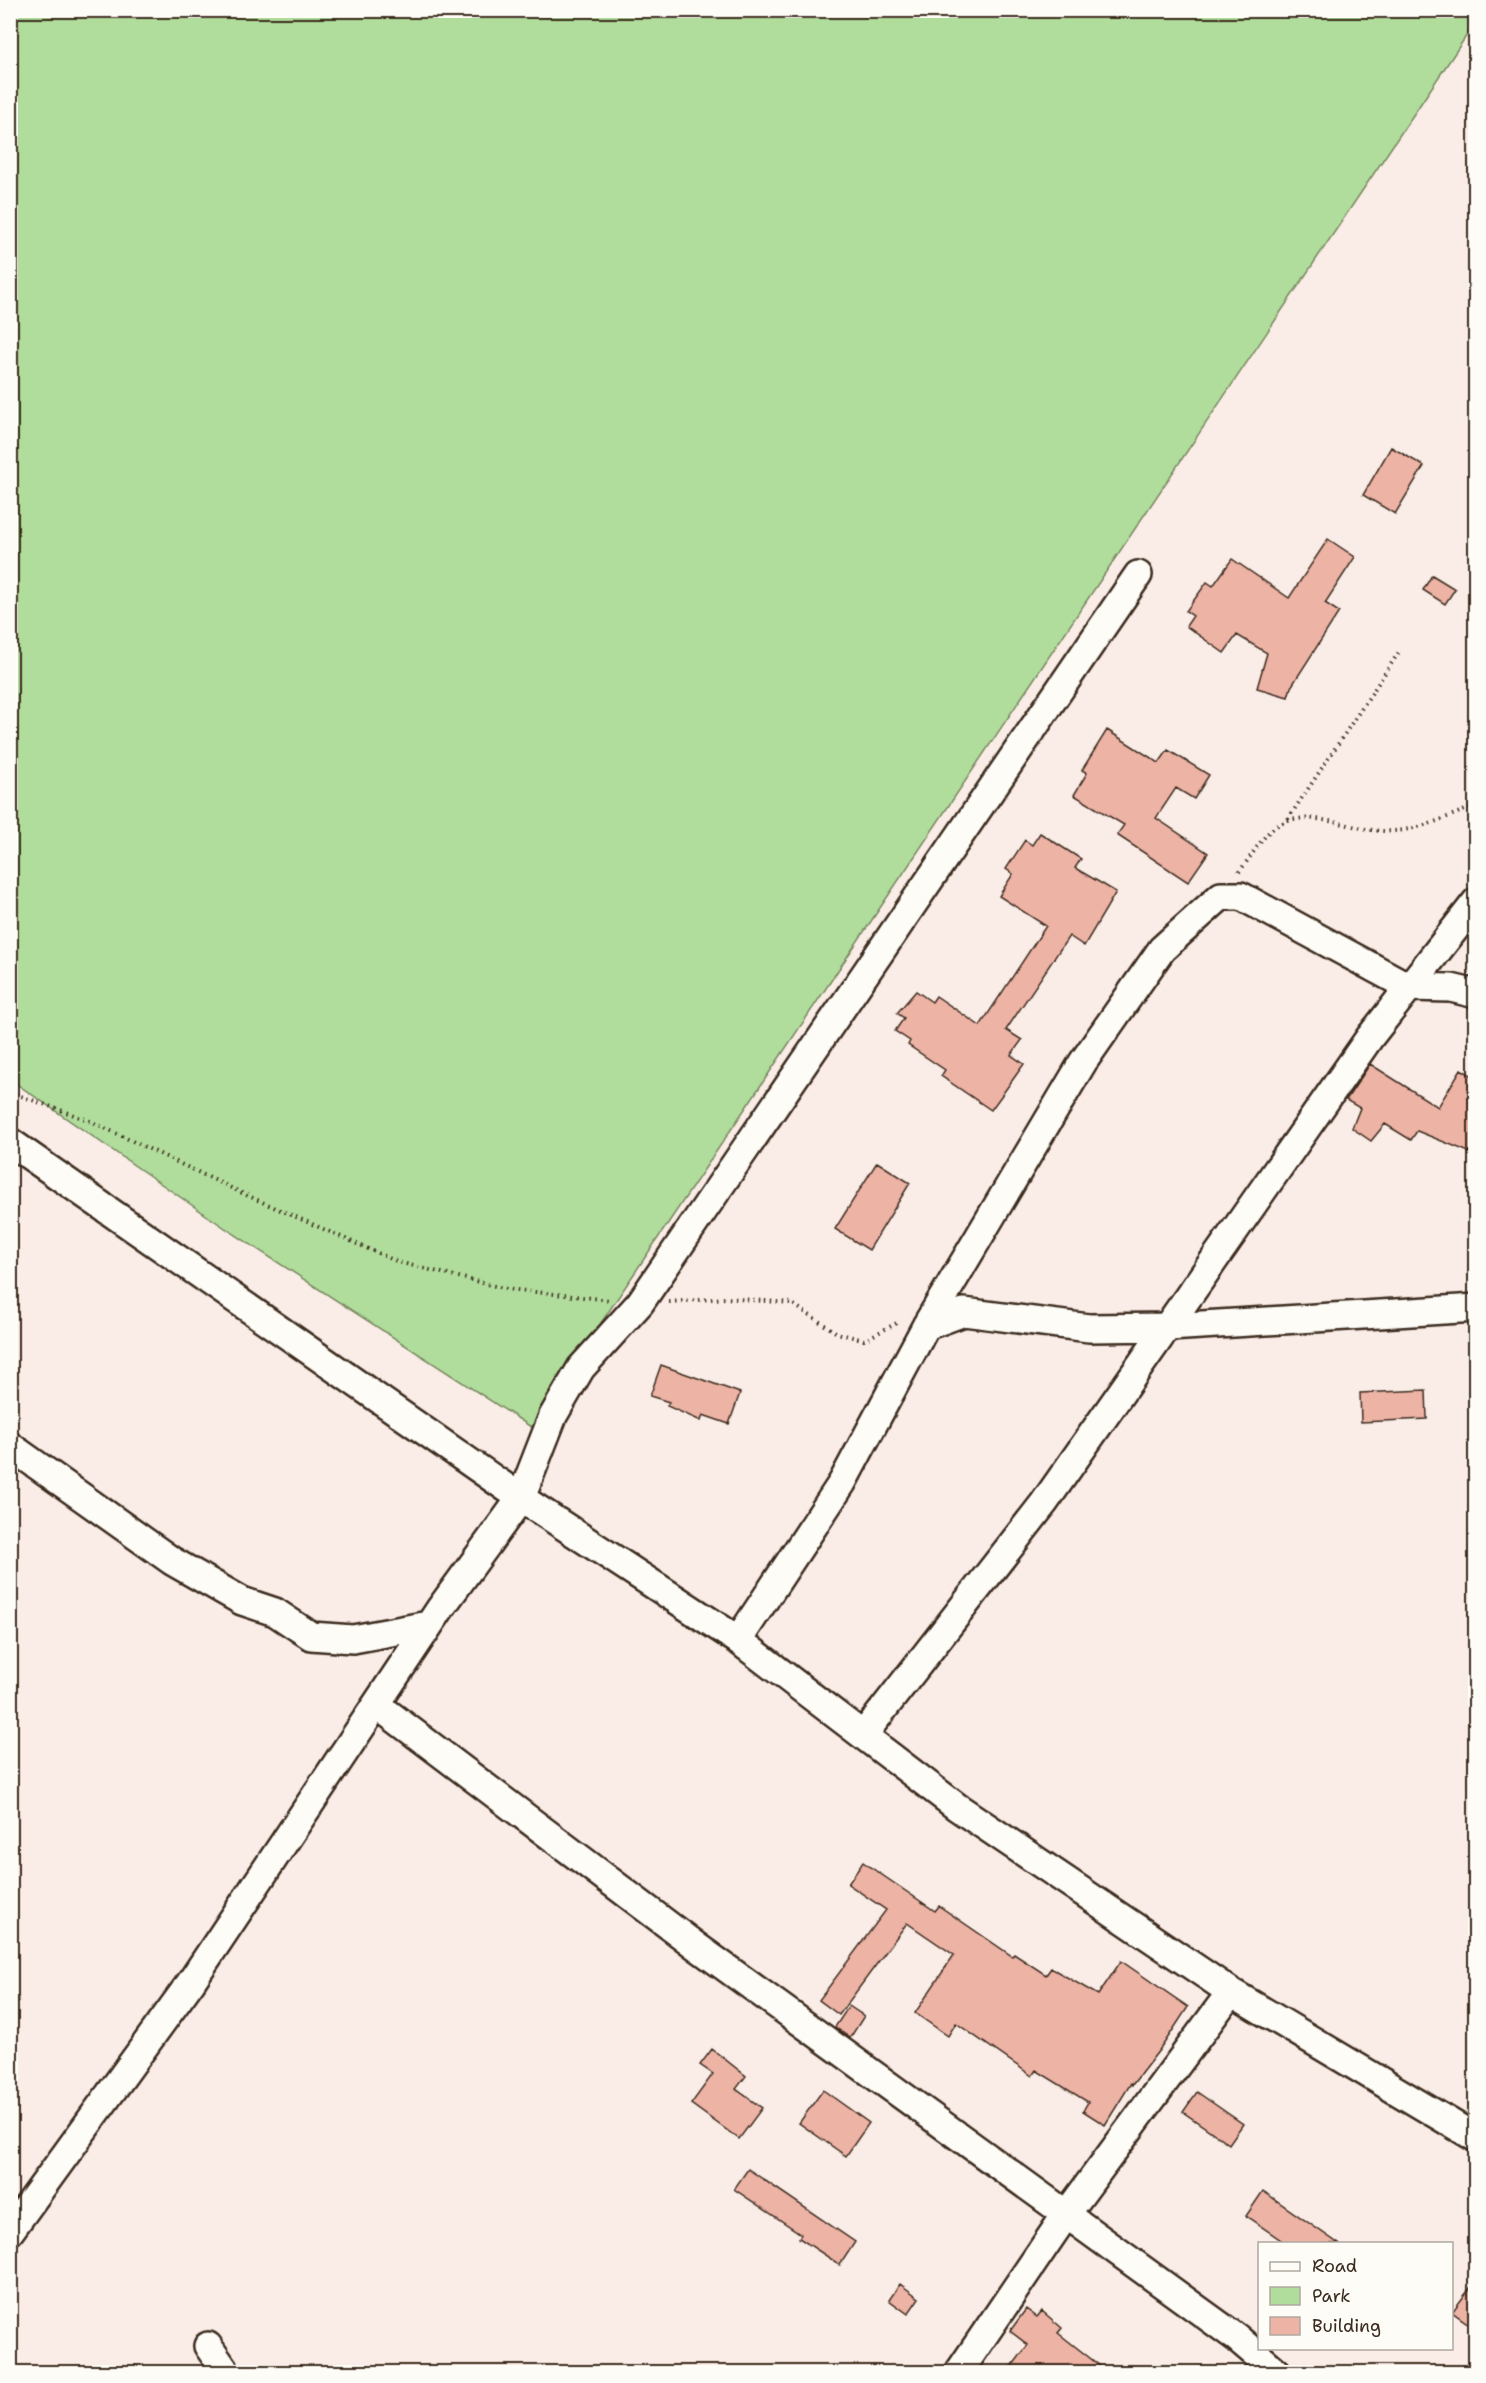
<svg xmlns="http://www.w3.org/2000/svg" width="1486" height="2383" viewBox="0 0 1486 2383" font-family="'Shantell Sans',sans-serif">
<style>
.green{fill:#b0dd9c;stroke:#76845d;stroke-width:1.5}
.building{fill:#edb3a5;stroke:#3b2a1e;stroke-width:1.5}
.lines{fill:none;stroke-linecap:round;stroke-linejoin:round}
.minor-casing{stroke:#3b2a1e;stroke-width:32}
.path{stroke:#3b2a1e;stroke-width:4;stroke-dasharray:1.5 4.5;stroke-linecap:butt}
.minor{stroke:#fdfcf7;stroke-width:27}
</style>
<rect width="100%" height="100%" fill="#faede7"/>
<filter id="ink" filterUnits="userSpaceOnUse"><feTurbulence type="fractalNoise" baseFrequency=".0167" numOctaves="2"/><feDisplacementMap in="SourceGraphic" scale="12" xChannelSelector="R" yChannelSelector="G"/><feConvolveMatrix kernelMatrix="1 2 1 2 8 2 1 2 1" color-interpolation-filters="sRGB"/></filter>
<g filter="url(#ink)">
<path class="green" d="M 11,11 L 1475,11 L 1475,23 L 531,1427 L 225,1228 L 11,1080 Z"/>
<path class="building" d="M 1391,447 L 1424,466 L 1395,514 L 1363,495 Z
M 1328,539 L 1355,557 L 1325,603 L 1339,612 L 1291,687 L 1288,697 L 1257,688 L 1267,653 L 1237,635 L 1224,653 L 1186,626 L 1193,616 L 1186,611 L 1207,582 L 1213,586 L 1232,559 L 1289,598 Z
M 1432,575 L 1455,589 L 1445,604 L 1423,590 Z
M 1107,730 L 1159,763 L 1168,750 L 1209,775 L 1194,799 L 1176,788 L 1156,818 L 1208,853 L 1188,882 L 1117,835 L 1124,825 L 1074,795 L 1087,773 L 1082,770 Z
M 1040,833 L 1081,859 L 1075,868 L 1116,892 L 1084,946 L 1069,936 L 1006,1030 L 1022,1040 L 1011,1055 L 1024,1064 L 991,1110 L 941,1076 L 945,1070 L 908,1045 L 910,1041 L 895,1031 L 904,1018 L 897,1013 L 916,991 L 932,1002 L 936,996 L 980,1026 L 1046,926 L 999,896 L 1013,874 L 1006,869 L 1025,840 L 1032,845 Z
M 1370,1064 L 1438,1107 L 1461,1069 L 1476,1078 L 1476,1155 L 1417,1131 L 1411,1140 L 1385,1124 L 1371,1141 L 1352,1128 L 1360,1108 L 1346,1100 Z
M 877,1162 L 910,1183 L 869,1250 L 835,1229 Z
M 661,1365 L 740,1393 L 729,1424 L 703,1415 L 701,1421 L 667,1406 L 669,1402 L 650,1396 Z
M 1426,1390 L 1427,1419 L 1361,1422 L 1360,1393 Z
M 863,1862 L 935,1911 L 939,1906 L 1012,1956 L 1014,1954 L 1046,1975 L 1051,1968 L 1098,1995 L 1121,1961 L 1188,2007 L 1163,2045 L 1132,2085 L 1131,2083 L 1105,2125 L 1083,2111 L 1088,2102 L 1036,2070 L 1032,2076 L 956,2023 L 948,2036 L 915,2013 L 954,1955 L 907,1923 L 839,2015 L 819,2000 L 886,1910 L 848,1884 Z
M 849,2006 L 864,2016 L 850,2038 L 835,2027 Z
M 712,2049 L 746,2076 L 736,2089 L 762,2108 L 739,2139 L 691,2104 L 713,2074 L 700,2065 Z
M 823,2090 L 869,2123 L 846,2156 L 799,2123 Z
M 1197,2092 L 1243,2124 L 1229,2144 L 1183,2112 Z
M 748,2169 L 855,2242 L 840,2265 L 799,2238 L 801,2234 L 734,2189 Z
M 1263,2191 L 1339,2244 L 1287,2244 L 1246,2216 Z
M 1476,2280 L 1476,2329 L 1452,2312 Z
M 900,2284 L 919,2298 L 908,2314 L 889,2300 Z
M 1026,2309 L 1037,2317 L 1042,2311 L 1062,2328 L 1058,2333 L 1109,2373 L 1007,2373 L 1028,2345 L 1010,2331 Z"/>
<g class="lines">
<defs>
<path id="minor" d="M 10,1142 L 521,1498 L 738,1640 L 957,1807 L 1231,1992 L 1476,2138
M 926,1326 L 964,1312 L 1089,1328 L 1169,1327 L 1476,1308
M 10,1446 L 172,1561 L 242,1601 L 275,1612 L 311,1636 L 353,1639 L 429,1625
M 738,1640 L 842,1483 L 926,1326 L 1083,1062 L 1162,949 L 1221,896 L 1241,896 L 1409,987 L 1451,988 L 1476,994
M 377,1705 L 696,1946 L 1237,2338 L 1277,2372
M 864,1734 L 1044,1503 L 1370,1037 L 1476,902
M 10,2231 L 191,1982 L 440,1609 L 521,1498 L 553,1416 L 581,1368 L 640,1303 L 1138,575
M 208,2346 L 226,2372
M 959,2372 L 1065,2216 L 1231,1992"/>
</defs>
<use href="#minor" class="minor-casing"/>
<path class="path" d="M 1288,819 L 1399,652
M 1239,872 C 1249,859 1257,846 1267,834 C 1297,802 1346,829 1382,831 C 1416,833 1445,817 1476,806
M 10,1092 L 88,1120 L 244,1194 L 398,1262 L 507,1289 L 611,1300
M 669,1302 L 726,1298 L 791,1303 L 837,1333 L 864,1340 L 899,1322"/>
<use href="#minor" class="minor"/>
</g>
</g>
<rect width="1486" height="2383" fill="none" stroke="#fdfcf7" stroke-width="36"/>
<rect x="18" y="18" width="1450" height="2347" fill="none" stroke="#3b2a1e" stroke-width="2" filter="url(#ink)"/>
<rect x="1258" y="2242" width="195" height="108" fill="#fdfcf7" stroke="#afa8a0" stroke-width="1.5"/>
<rect x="1270" y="2262" width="30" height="9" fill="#fdfcf7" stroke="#afa8a0" stroke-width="1.5"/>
<text x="1312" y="2272" font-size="18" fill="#3b2a1e">Road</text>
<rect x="1270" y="2287" width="30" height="18" fill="#b0dd9c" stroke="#afa8a0" stroke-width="1.5"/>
<text x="1312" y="2302" font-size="18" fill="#3b2a1e">Park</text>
<rect x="1270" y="2317" width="30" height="18" fill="#edb3a5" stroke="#afa8a0" stroke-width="1.5"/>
<text x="1312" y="2332" font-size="18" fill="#3b2a1e">Building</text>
</svg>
